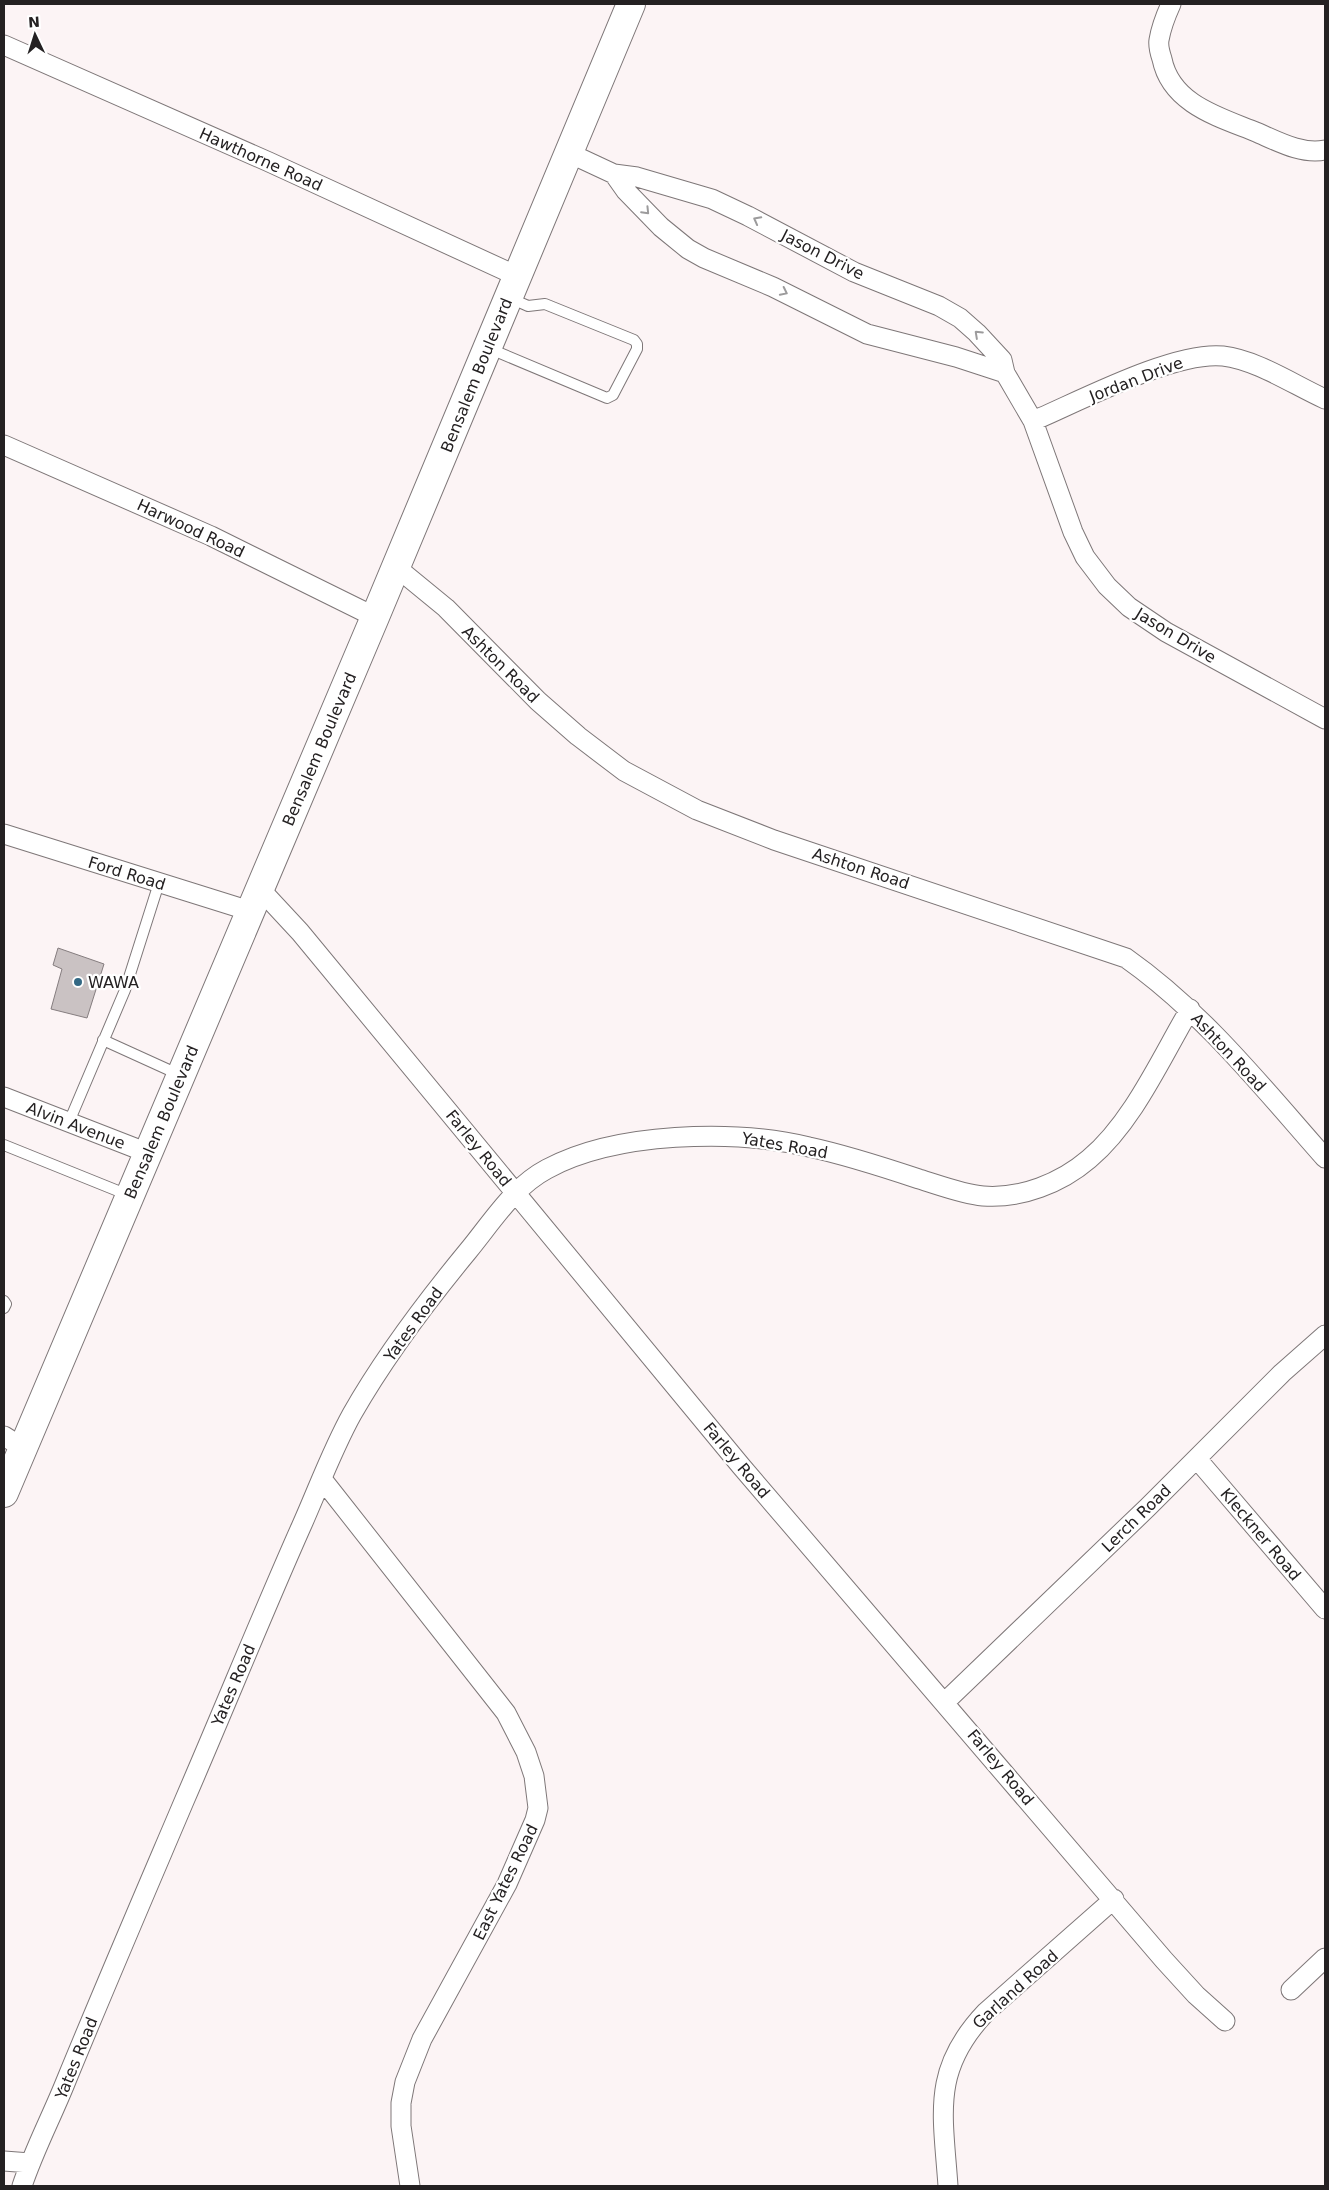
<svg xmlns="http://www.w3.org/2000/svg" width="1329" height="2190" viewBox="0 0 1329 2190" font-family="'DejaVu Sans',sans-serif">
<style>
.building{fill:#cac2c3;stroke:#857d7f}
.lines{fill:none;stroke-linecap:round;stroke-linejoin:round}
.lane-casing{stroke:#7e7778;stroke-width:12}
.street-casing{stroke:#7e7778;stroke-width:21}
.secondary-casing{stroke:#7e7778;stroke-width:30}
.lane{stroke:#fff;stroke-width:10}
.street{stroke:#fff;stroke-width:19}
.secondary{stroke:#fff;stroke-width:28}
.oneway{stroke:#9c9b9c}
.poi-dot{fill:#336884;stroke:#fff;stroke-width:2}
.labels{text-anchor:middle;stroke-width:4.5;stroke-linejoin:round;paint-order:stroke}
.street-label{font-size:16px;fill:#242122;stroke:#fff}
.poi-label{font-size:16px;fill:#242122;stroke:#fff;text-anchor:start}
</style>
<rect width="100%" height="100%" fill="#fcf4f5"/>
<path class="building" d="M 58,948 L 104,964 L 87,1018 L 51,1009 L 62,969 L 53,965 Z"/>
<g class="lines">
<defs>
<path id="lane" d="M 488,348 L 607,398 L 613,395 L 637,349 L 637,344 L 634,340 L 545,304 L 528,306 L 510,298
M 103,1040 L 180,1075
M 69,1122 L 125,990 L 159,883
M 4,1145 L 128,1195
M 4,1301 L 6,1304 L 4,1308"/>
<path id="street" d="M 1171,4 C 1166,15 1161,28 1159,40 C 1158,46 1160,53 1162,59 C 1171,104 1219,117 1256,132 C 1277,141 1302,155 1325,150
M 4,45 L 269,162 L 517,276
M 569,153 L 614,174 L 637,177 L 712,199 L 748,216 L 854,272 L 939,306 L 960,318 L 977,333 L 1002,360 L 1005,373 L 1033,421 L 1073,532 L 1085,557 L 1107,586 L 1129,607 L 1166,632 L 1325,719
M 614,174 L 626,191 L 661,227 L 688,249 L 704,258 L 773,287 L 867,334 L 956,357 L 1005,373
M 1033,421 C 1080,401 1174,351 1223,356 C 1257,360 1294,385 1325,399
M 4,445 L 211,536 L 375,617
M 396,567 L 446,608 L 538,701 L 578,736 L 624,771 L 697,810 L 774,840 L 1126,958 C 1204,1013 1263,1088 1325,1158
M 4,834 L 250,911
M 260,889 L 300,932 L 741,1466 L 1164,1960 L 1196,1995 L 1225,2021
M 4,1097 L 148,1153
M 4,1436 L 23,1448
M 1197,1459 L 1325,1609
M 322,1479 L 506,1713 L 526,1752 L 534,1776 L 538,1808 L 535,1820 L 507,1884 L 422,2039 L 405,2082 L 401,2103 L 401,2126 L 410,2186
M 945,1702 L 1148,1507 L 1282,1373 L 1325,1335
M 1291,1990 L 1325,1958
M 4,2161 L 30,2163
M 22,2186 C 34,2150 52,2116 66,2081 C 105,1986 145,1893 185,1799 C 224,1709 261,1617 301,1527 C 318,1489 332,1450 352,1414 C 385,1356 426,1302 468,1251 C 492,1222 513,1187 547,1169 C 615,1132 734,1129 809,1147 C 846,1155 883,1167 919,1179 C 939,1185 962,1194 983,1196 C 1021,1199 1061,1183 1089,1159 C 1133,1122 1161,1058 1190,1009
M 948,2186 C 943,2113 931,2070 986,2012 L 1114,1899"/>
<path id="secondary" d="M 4,1493 L 375,617 L 631,4"/>
</defs>
<use href="#lane" class="lane-casing"/>
<use href="#street" class="street-casing"/>
<use href="#secondary" class="secondary-casing"/>
<use href="#lane" class="lane"/>
<use href="#street" class="street"/>
<use href="#secondary" class="secondary"/>
</g>
<defs><path id="oneway-chevron" d="M-2-3.5L2.5 0L-2 3.5" fill="none" stroke-width="1.6" stroke-linecap="round" stroke-linejoin="round" transform="scale(1.25)"/></defs>
<g class="oneway">
<use href="#oneway-chevron" transform="translate(646 211) rotate(46)"/>
<use href="#oneway-chevron" transform="translate(757 220) rotate(-152)"/>
<use href="#oneway-chevron" transform="translate(784 292) rotate(26)"/>
<use href="#oneway-chevron" transform="translate(978 334) rotate(-137)"/>
</g>
<circle class="poi-dot" cx="78" cy="982" r="5"/>
<g class="labels">
<g class="street-label">
<text transform="translate(261 159) rotate(24)" y="6">Hawthorne Road</text>
<text transform="translate(823 254) rotate(27)" y="6">Jason Drive</text>
<text transform="translate(476 375) rotate(-68)" y="6">Bensalem Boulevard</text>
<text transform="translate(1136 379) rotate(-21)" y="6">Jordan Drive</text>
<text transform="translate(191 528) rotate(25)" y="6">Harwood Road</text>
<text transform="translate(1176 635) rotate(31)" y="6">Jason Drive</text>
<text transform="translate(501 664) rotate(45)" y="6">Ashton Road</text>
<text transform="translate(319 749) rotate(-67)" y="6">Bensalem Boulevard</text>
<text transform="translate(861 868) rotate(18)" y="6">Ashton Road</text>
<text transform="translate(127 873) rotate(17)" y="6">Ford Road</text>
<text transform="translate(1229 1052) rotate(47)" y="6">Ashton Road</text>
<text transform="translate(161 1122) rotate(-67)" y="6">Bensalem Boulevard</text>
<text transform="translate(76 1125) rotate(21)" y="6">Alvin Avenue</text>
<text transform="translate(785 1145) rotate(10)" y="6">Yates Road</text>
<text transform="translate(479 1148) rotate(51)" y="6">Farley Road</text>
<text transform="translate(413 1324) rotate(-54)" y="6">Yates Road</text>
<text transform="translate(737 1460) rotate(50)" y="6">Farley Road</text>
<text transform="translate(1136 1518) rotate(-44)" y="6">Lerch Road</text>
<text transform="translate(1261 1534) rotate(50)" y="6">Kleckner Road</text>
<text transform="translate(233 1685) rotate(-67)" y="6">Yates Road</text>
<text transform="translate(1001 1767) rotate(50)" y="6">Farley Road</text>
<text transform="translate(505 1882) rotate(-64)" y="6">East Yates Road</text>
<text transform="translate(1015 1989) rotate(-42)" y="6">Garland Road</text>
<text transform="translate(76 2058) rotate(-68)" y="6">Yates Road</text>
</g>
<g class="poi-label">
<text x="88" y="988">WAWA</text>
</g>
</g>
<rect width="1329" height="2190" fill="none" stroke="#242122" stroke-width="10"/>
<g transform="translate(35 35) rotate(356)" stroke="#ffffff" stroke-width="4" paint-order="stroke">
<path d="M0-4L9 19L0 12L-9 19Z" fill="#242122"/>
<text y="-8" font-size="14" font-weight="bold" text-anchor="middle" fill="#242122">N</text>
</g>
</svg>
